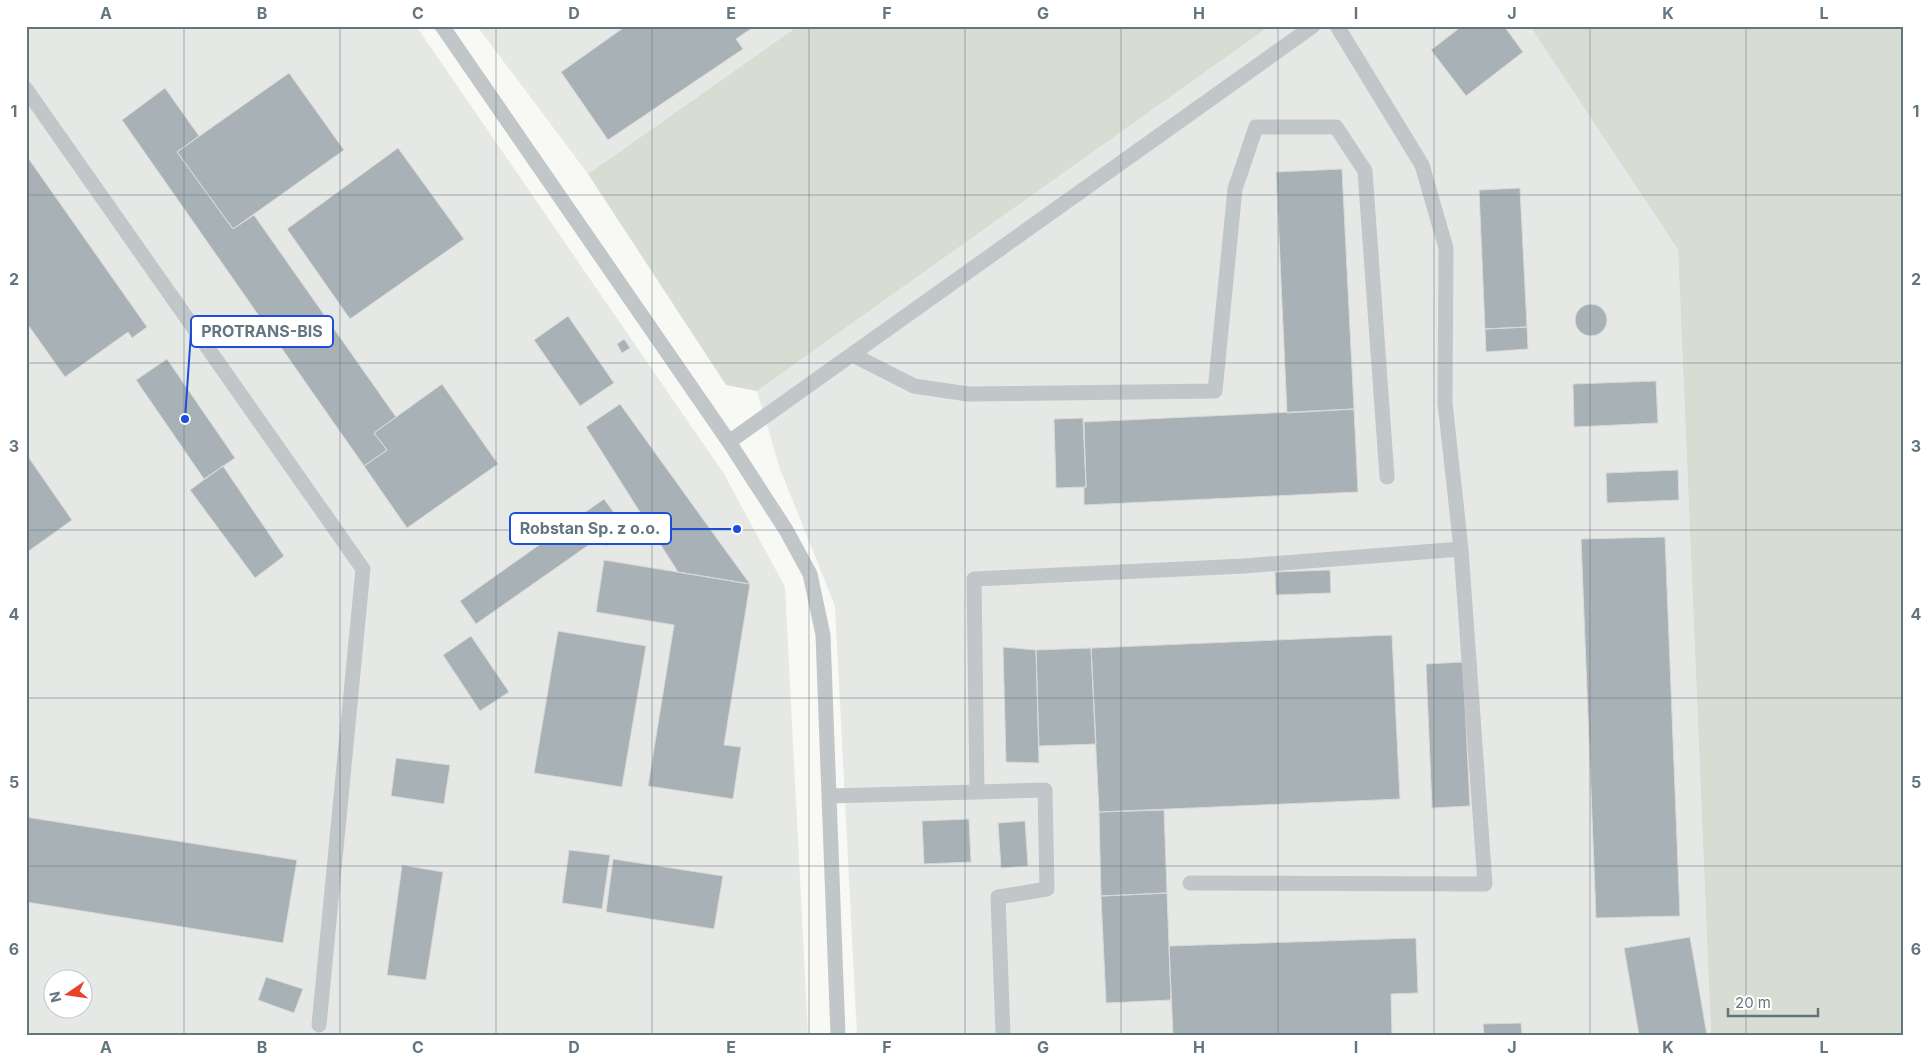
<svg xmlns="http://www.w3.org/2000/svg" width="1930" height="1061" viewBox="0 0 1930 1061" font-family="Inter,sans-serif">
<style>
.built{fill:#e6e8e6;fill-rule:evenodd}
.green{fill:#d8ddd4}
.building{fill:#a8b2b6;stroke:#dad9d7}
.lines{fill:none;stroke-linecap:round;stroke-linejoin:round}
.lane{stroke:#c1c6c9;stroke-width:15}
.grid{fill:none;stroke:#637680;stroke-width:1;stroke-opacity:0.55}
.leader{fill:none;stroke:#1d4ed8;stroke-width:2}
.callout-dot{fill:#1d4ed8;stroke:#fff;stroke-width:2}
.callout{fill:#fff;stroke:#1d4ed8;stroke-width:2}
.callout-label{font-size:16px;text-anchor:middle;font-weight:bold;fill:#637680}
.neatline{fill:none;stroke:#637680;stroke-width:2}
.grid-label{font-size:16px;text-anchor:middle;font-weight:bold;fill:#637680}
</style>
<rect width="100%" height="100%" fill="#f8f8f5"/>
<path class="built" d="M 26,26 L 416,26 L 724,474 L 785,587 L 808,1035 L 26,1035 ZM 52,978 L 82,978 L 82,1008 L 52,1008 Z
M 477,26 L 798,26 L 588,174 Z
M 1270,26 L 1530,26 L 1678,250 L 1711,1035 L 857,1035 L 835,606 L 780,469 L 757,391 Z"/>
<path class="green" d="M 798,26 L 1270,26 L 757,391 L 726,385 L 588,174 Z
M 1530,26 L 1904,26 L 1904,1035 L 1711,1035 L 1678,250 Z"/>
<path class="building" d="M 626,26 L 755,26 L 736,39 L 743,49 L 608,140 L 561,72 Z
M 1462,26 L 1504,26 L 1523,52 L 1466,96 L 1431,50 Z
M 289,73 L 344,150 L 233,229 L 177,152 Z
M 165,88 L 199,136 L 177,152 L 233,229 L 254,215 L 396,417 L 374,433 L 387,450 L 364,466 L 122,120 Z
M 398,148 L 464,239 L 350,319 L 287,229 Z
M 26,155 L 147,327 L 132,338 L 128,332 L 65,377 L 26,322 Z
M 1342,169 L 1354,409 L 1287,413 L 1276,172 Z
M 1520,188 L 1527,327 L 1485,329 L 1479,190 Z
M1575 320a16 16 0 1 1 32 0a16 16 0 1 1-32 0Z
M 568,316 L 614,383 L 580,406 L 534,340 Z
M 1527,327 L 1528,349 L 1486,352 L 1485,329 Z
M 624,339 L 630,348 L 622,353 L 617,344 Z
M 167,359 L 235,458 L 204,479 L 136,380 Z
M 1656,381 L 1658,423 L 1574,427 L 1573,384 Z
M 442,384 L 498,464 L 407,528 L 364,466 L 387,450 L 374,433 Z
M 620,404 L 718,540 L 750,584 L 678,572 L 586,427 Z
M 1354,409 L 1358,492 L 1084,505 L 1084,487 L 1086,487 L 1084,422 Z
M 1083,418 L 1086,487 L 1056,488 L 1054,419 Z
M 29,458 L 72,520 L 26,553 L 26,459 Z
M 223,466 L 284,556 L 255,578 L 190,490 Z
M 1678,470 L 1679,500 L 1607,503 L 1606,473 Z
M 604,499 L 628,532 L 606,546 L 600,537 L 476,624 L 460,601 Z
M 1665,537 L 1680,916 L 1596,918 L 1581,539 Z
M 604,560 L 750,584 L 724,745 L 741,747 L 733,799 L 648,786 L 674,625 L 596,612 Z
M 1330,570 L 1331,593 L 1276,595 L 1275,572 Z
M 558,631 L 646,646 L 622,787 L 534,773 Z
M 1392,635 L 1400,799 L 1099,812 L 1091,648 Z
M 471,636 L 509,692 L 480,711 L 443,655 Z
M 1003,647 L 1036,650 L 1039,763 L 1006,762 Z
M 1091,648 L 1096,744 L 1039,746 L 1036,650 Z
M 1463,662 L 1470,806 L 1432,808 L 1426,664 Z
M 396,758 L 450,765 L 444,804 L 391,796 Z
M 1164,810 L 1167,893 L 1101,896 L 1099,812 Z
M 26,817 L 297,860 L 283,943 L 26,902 Z
M 969,819 L 971,862 L 924,864 L 922,821 Z
M 1025,821 L 1028,866 L 1001,868 L 998,823 Z
M 569,850 L 610,855 L 602,909 L 562,903 Z
M 613,859 L 723,876 L 714,929 L 606,912 Z
M 402,865 L 443,872 L 426,980 L 387,975 Z
M 1167,893 L 1171,1000 L 1106,1003 L 1101,896 Z
M 1690,937 L 1707,1035 L 1639,1035 L 1624,948 Z
M 1416,938 L 1418,993 L 1391,994 L 1392,1035 L 1173,1035 L 1169,946 Z
M 266,977 L 303,989 L 294,1013 L 258,1000 Z
M 1521,1023 L 1522,1035 L 1484,1035 L 1483,1024 Z"/>
<g class="lines">
<path class="lane" d="M 442,26 L 729,442 L 786,530 L 810,574 L 823,635 L 829,796 L 977,792 L 974,579 L 1244,566 L 1461,549 L 1485,884 L 1190,883
M 1337,26 L 1422,165 L 1446,248 L 1445,403 L 1461,549
M 26,89 L 363,569 L 319,1025
M 853,355 L 914,386 L 968,394 L 1215,391 L 1235,189 L 1256,127 L 1336,127 L 1365,171 L 1387,477
M 729,442 L 1313,26
M 977,792 L 1045,790 L 1047,889 L 998,897 L 1003,1035
M 829,796 L 838,1035"/>
</g>
<path class="grid" d="M 184,26 L 184,1035M 340,26 L 340,1035M 496,26 L 496,1035M 652,26 L 652,1035M 809,26 L 809,1035M 965,26 L 965,1035M 1121,26 L 1121,1035M 1278,26 L 1278,1035M 1434,26 L 1434,1035M 1590,26 L 1590,1035M 1746,26 L 1746,1035M 26,195 L 1904,195M 26,363 L 1904,363M 26,530 L 1904,530M 26,698 L 1904,698M 26,866 L 1904,866"/>
<path class="leader" d="M185 419L191 332M737 529L671 529"/>
<g class="callout-dot">
<circle cx="185" cy="419" r="5"/>
<circle cx="737" cy="529" r="5"/>
</g>
<g class="callout">
<rect x="191" y="316" width="142" height="31" rx="5"/>
<rect x="510" y="513" width="161" height="31" rx="5"/>
</g>
<g class="callout-label">
<text x="262" y="337">PROTRANS-BIS</text>
<text x="590" y="534">Robstan Sp. z o.o.</text>
</g>
<rect width="1930" height="1061" fill="none" stroke="#ffffff" stroke-width="55"/>
<g transform="translate(68 994) rotate(257)"><circle r="24" fill="#ffffff" stroke="#c1c8cc"/>
<path d="M0-4L9 19L0 12L-9 19Z" fill="#e54428"/>
<text y="-8" font-size="14" font-weight="bold" text-anchor="middle" fill="#637680">N</text>
</g>
<path d="M1728 1008v8h90v-8" fill="none" stroke="#637680" stroke-width="2.5"/>
<text x="1735" y="1008" font-size="15" fill="#637680" stroke="#ffffff" stroke-width="4" paint-order="stroke">20 m</text>
<rect x="28" y="28" width="1874" height="1006" class="neatline"/>
<g class="grid-label">
<text x="106" y="19">A</text>
<text x="262" y="19">B</text>
<text x="418" y="19">C</text>
<text x="574" y="19">D</text>
<text x="731" y="19">E</text>
<text x="887" y="19">F</text>
<text x="1043" y="19">G</text>
<text x="1199" y="19">H</text>
<text x="1356" y="19">I</text>
<text x="1512" y="19">J</text>
<text x="1668" y="19">K</text>
<text x="1824" y="19">L</text>
<text x="14" y="117">1</text>
<text x="1916" y="117">1</text>
<text x="14" y="285">2</text>
<text x="1916" y="285">2</text>
<text x="14" y="452">3</text>
<text x="1916" y="452">3</text>
<text x="14" y="620">4</text>
<text x="1916" y="620">4</text>
<text x="14" y="788">5</text>
<text x="1916" y="788">5</text>
<text x="14" y="955">6</text>
<text x="1916" y="955">6</text>
<text x="106" y="1053">A</text>
<text x="262" y="1053">B</text>
<text x="418" y="1053">C</text>
<text x="574" y="1053">D</text>
<text x="731" y="1053">E</text>
<text x="887" y="1053">F</text>
<text x="1043" y="1053">G</text>
<text x="1199" y="1053">H</text>
<text x="1356" y="1053">I</text>
<text x="1512" y="1053">J</text>
<text x="1668" y="1053">K</text>
<text x="1824" y="1053">L</text>
</g>
</svg>
